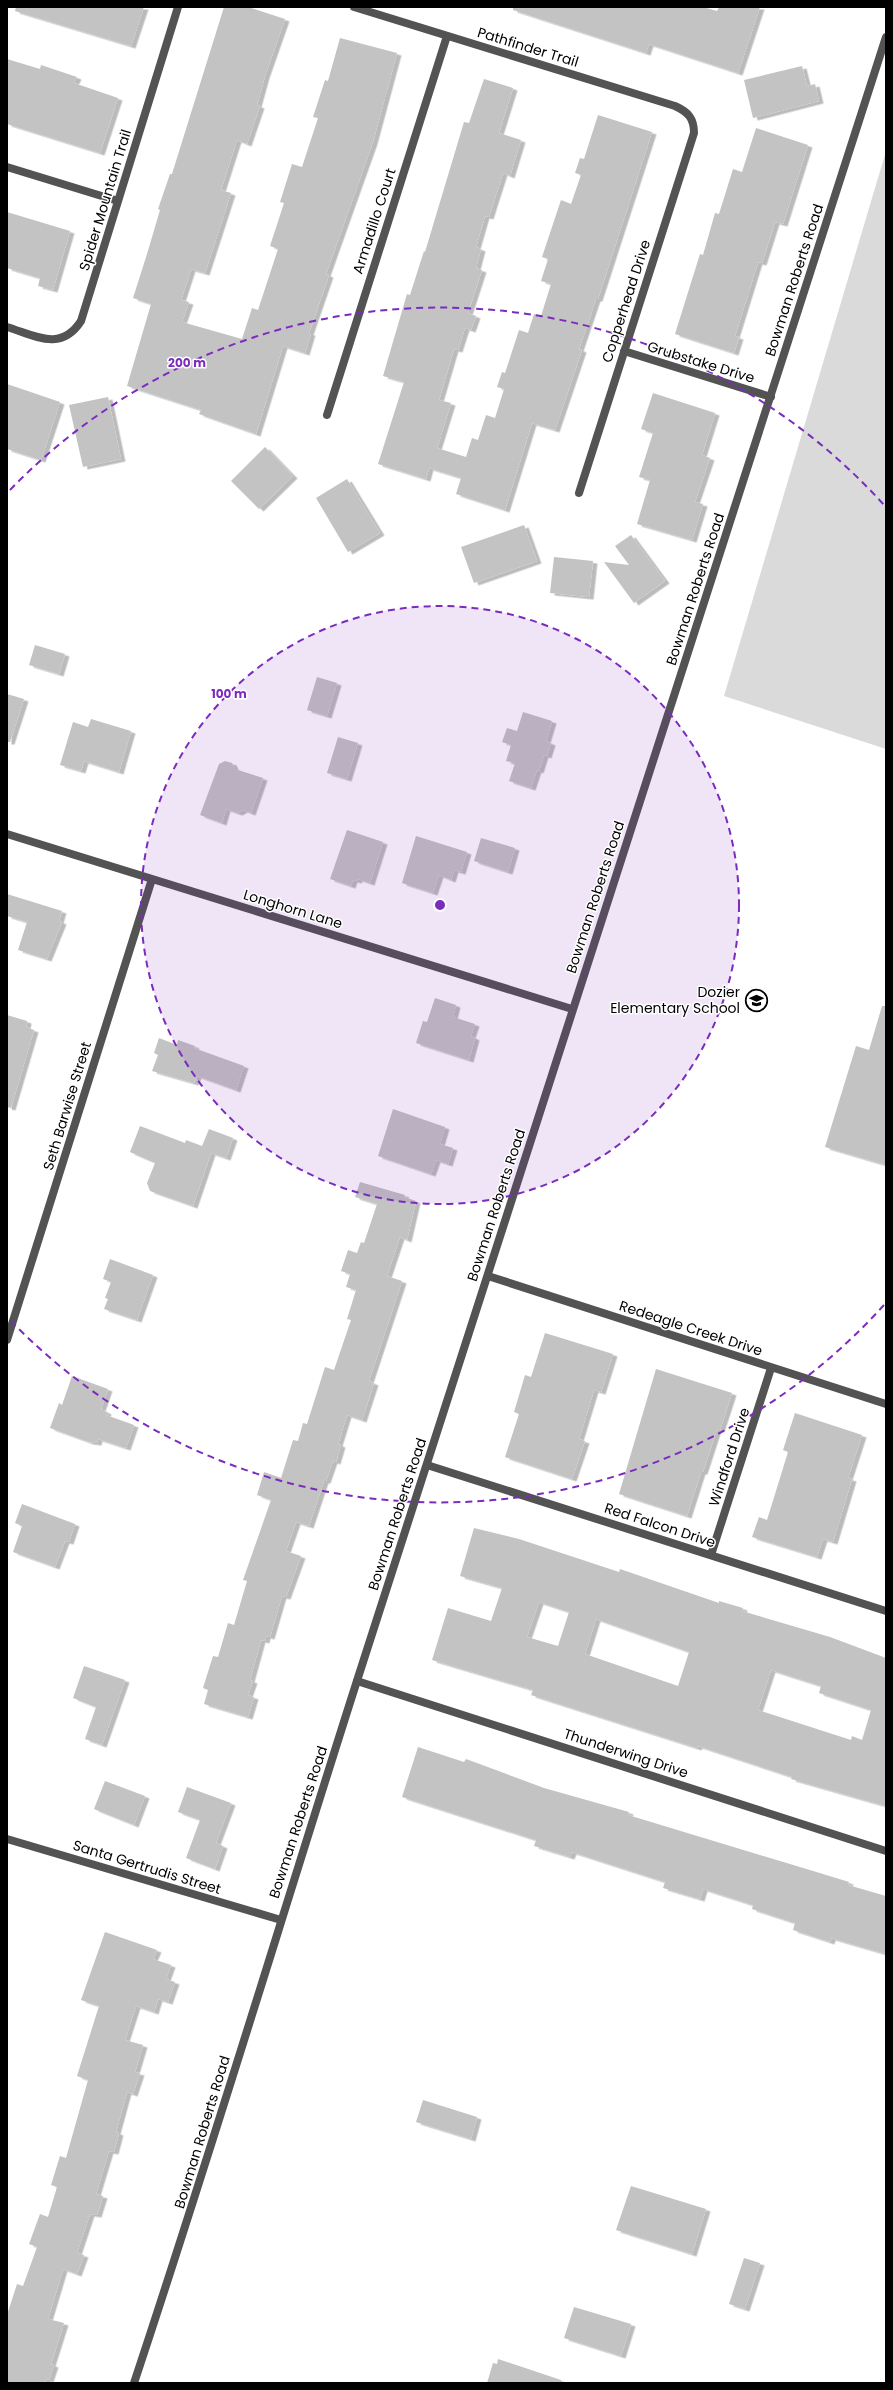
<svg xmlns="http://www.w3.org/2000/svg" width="893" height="2390" viewBox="0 0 893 2390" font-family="Poppins,sans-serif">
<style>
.green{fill:#dadada}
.building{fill:#c3c3c3;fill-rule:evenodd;filter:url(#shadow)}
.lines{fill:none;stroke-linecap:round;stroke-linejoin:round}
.minor{stroke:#535353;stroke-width:8}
.tertiary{stroke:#535353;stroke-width:8}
.ring{fill:none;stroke:#7b2cbf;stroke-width:2;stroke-dasharray:7 5}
.labels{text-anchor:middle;stroke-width:3;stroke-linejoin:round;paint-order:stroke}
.street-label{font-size:14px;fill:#000;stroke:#fff}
.poi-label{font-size:14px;fill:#000;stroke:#fff;text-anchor:end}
.centre{fill:#7b2cbf;stroke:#fff;stroke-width:2}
.ring-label{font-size:12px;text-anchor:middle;font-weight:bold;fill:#7b2cbf;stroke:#fff;stroke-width:3;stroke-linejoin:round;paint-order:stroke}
</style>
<defs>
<filter id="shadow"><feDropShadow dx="4.5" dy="2.5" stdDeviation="0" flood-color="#0004"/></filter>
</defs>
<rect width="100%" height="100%" fill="#fff"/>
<path class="green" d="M 886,151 L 886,749 L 724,696 Z"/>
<path class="building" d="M 16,7 L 144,7 L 131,46 L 15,11 Z
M 224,7 L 248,7 L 285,19 L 265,76 L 257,105 L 260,106 L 247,144 L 237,140 L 221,190 L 231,193 L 205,273 L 191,269 L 181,300 L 189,302 L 182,322 L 242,339 L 252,308 L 258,310 L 278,249 L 270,246 L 284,203 L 280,202 L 292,164 L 302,167 L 318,118 L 313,117 L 325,80 L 328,81 L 340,38 L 397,53 L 373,142 L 326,274 L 329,275 L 309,333 L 311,333 L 305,353 L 283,346 L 256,434 L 199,414 L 201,410 L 127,386 L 151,304 L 133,298 L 147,254 L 160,210 L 158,209 L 170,174 L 172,174 Z
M 513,7 L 703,7 L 717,11 L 719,7 L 760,7 L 738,73 L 649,44 L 646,53 L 513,10 Z
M 7,59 L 40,69 L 41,65 L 77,77 L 74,83 L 118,98 L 100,153 L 7,124 Z
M 802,66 L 807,86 L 815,84 L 819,101 L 753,118 L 744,80 Z
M 484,79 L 513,88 L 499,133 L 521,140 L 510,176 L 503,173 L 489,217 L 485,216 L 476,247 L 481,249 L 476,268 L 482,270 L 468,313 L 476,316 L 471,330 L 465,328 L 458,350 L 454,349 L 439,400 L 451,403 L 437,448 L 466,457 L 472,438 L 478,440 L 486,415 L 495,418 L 504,389 L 497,387 L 502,372 L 505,373 L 519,330 L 528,333 L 534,314 L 541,316 L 551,284 L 541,281 L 548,259 L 542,257 L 561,200 L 571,204 L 581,175 L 575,173 L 580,158 L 584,159 L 598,115 L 652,132 L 598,299 L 596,299 L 579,349 L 582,350 L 555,430 L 532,423 L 505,510 L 456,494 L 461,478 L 429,468 L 426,479 L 378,464 L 404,382 L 383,376 L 407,294 L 410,295 L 424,251 L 425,252 L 464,122 L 469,123 Z
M 756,128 L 808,145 L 783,224 L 775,222 L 762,263 L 758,262 L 735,336 L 739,337 L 734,353 L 675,334 L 700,254 L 703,255 L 715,213 L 719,214 L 733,169 L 742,172 Z
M 7,212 L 70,231 L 53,290 L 38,286 L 40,278 L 7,268 Z
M 7,384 L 60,402 L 41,460 L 7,449 Z
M 653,393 L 715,413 L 702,455 L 710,458 L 695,502 L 703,504 L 692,540 L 637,524 L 650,480 L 639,477 L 653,433 L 641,429 Z
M 108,397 L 121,459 L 83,467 L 69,405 Z
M 265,447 L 293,476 L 259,509 L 231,481 Z
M 347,479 L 380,533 L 348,552 L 316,498 Z
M 524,525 L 537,561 L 474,583 L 461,547 Z
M 631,535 L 665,581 L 634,603 L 604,562 L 629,565 L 615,546 Z
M 554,557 L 593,561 L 589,597 L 550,593 Z
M 35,645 L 65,654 L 59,674 L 29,665 Z
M 317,677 L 337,683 L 327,716 L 307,710 Z
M 7,694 L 24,699 L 10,742 L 7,742 Z
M 523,712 L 552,721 L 546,741 L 551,743 L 547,756 L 544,755 L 539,771 L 537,770 L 531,788 L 509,781 L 515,763 L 506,761 L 511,745 L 502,742 L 507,728 L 517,731 Z
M 91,719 L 131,731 L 119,772 L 84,761 L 81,771 L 60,765 L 73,722 L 88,727 Z
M 338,737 L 358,743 L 347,779 L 327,773 Z
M 225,761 L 232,763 L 235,769 L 263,778 L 251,813 L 243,810 L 238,813 L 226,809 L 222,823 L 200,815 L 219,764 Z
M 347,830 L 383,842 L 370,883 L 358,879 L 357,881 L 353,880 L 351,886 L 330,879 Z
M 416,836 L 467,852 L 461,872 L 454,870 L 451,880 L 439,875 L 433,893 L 402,883 Z
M 481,838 L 515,848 L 508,872 L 474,861 Z
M 7,894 L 62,911 L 59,921 L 62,922 L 47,959 L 18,950 L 27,922 L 7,916 Z
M 435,998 L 456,1005 L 453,1017 L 475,1024 L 471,1036 L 475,1038 L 469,1060 L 416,1043 L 423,1021 L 427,1022 Z
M 882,1006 L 886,1006 L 886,1165 L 825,1147 L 856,1046 L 869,1050 Z
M 7,1015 L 27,1021 L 26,1027 L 34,1030 L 11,1108 L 7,1107 Z
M 159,1038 L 177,1045 L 178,1040 L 195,1046 L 194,1048 L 244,1066 L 236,1090 L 197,1076 L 194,1083 L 152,1071 L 158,1055 L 154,1053 Z
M 393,1109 L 445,1127 L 440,1144 L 453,1148 L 448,1164 L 436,1160 L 431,1174 L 378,1156 Z
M 140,1126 L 185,1143 L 186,1140 L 202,1146 L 209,1129 L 233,1138 L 226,1158 L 211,1153 L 193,1206 L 150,1191 L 147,1183 L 155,1163 L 130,1152 Z
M 360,1182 L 405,1195 L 404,1197 L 416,1201 L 407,1240 L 400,1237 L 387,1276 L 402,1281 L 369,1381 L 374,1383 L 362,1420 L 347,1415 L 338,1444 L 341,1445 L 336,1462 L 333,1461 L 326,1481 L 324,1481 L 309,1526 L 296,1522 L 286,1551 L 301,1556 L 286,1597 L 282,1596 L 270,1637 L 266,1636 L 265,1641 L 261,1640 L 250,1680 L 253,1681 L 248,1695 L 254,1697 L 248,1717 L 204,1704 L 208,1690 L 203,1688 L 213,1656 L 218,1657 L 228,1623 L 234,1625 L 247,1581 L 243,1580 L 271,1500 L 257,1495 L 264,1472 L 281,1478 L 293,1440 L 298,1441 L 303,1423 L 307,1424 L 325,1367 L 334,1370 L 351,1320 L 347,1319 L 356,1290 L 346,1287 L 350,1274 L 341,1271 L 348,1250 L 357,1253 L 361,1242 L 364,1243 L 377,1204 L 355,1197 Z
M 110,1259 L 153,1275 L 137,1320 L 104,1309 L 108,1299 L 105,1298 L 111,1282 L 103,1279 Z
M 545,1333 L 613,1354 L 601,1392 L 594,1390 L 579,1439 L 585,1441 L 572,1479 L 505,1457 L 519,1414 L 514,1412 L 525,1375 L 531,1377 Z
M 656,1369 L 732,1393 L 720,1430 L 717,1429 L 703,1472 L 701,1472 L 687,1516 L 619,1494 Z
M 72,1376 L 108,1389 L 101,1409 L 107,1412 L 106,1415 L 134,1425 L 126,1448 L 98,1439 L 97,1443 L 89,1442 L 50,1428 L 59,1403 L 62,1405 Z
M 795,1413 L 862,1435 L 848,1478 L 852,1479 L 833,1542 L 823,1539 L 817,1557 L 752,1537 L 759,1517 L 767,1520 L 788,1452 L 783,1450 Z
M 22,1504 L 75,1524 L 69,1542 L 65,1541 L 55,1567 L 13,1552 L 22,1526 L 15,1523 Z
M 474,1528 L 519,1539 L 619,1572 L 620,1569 L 719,1603 L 719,1601 L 743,1608 L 742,1611 L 830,1637 L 886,1658 L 886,1806 L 791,1779 L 792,1777 L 698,1746 L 697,1748 L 531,1695 L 533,1690 L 432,1660 L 448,1608 L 491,1621 L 502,1588 L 460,1576 ZM 539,1602 L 569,1612 L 558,1646 L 527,1637 ZM 596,1619 L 689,1652 L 678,1686 L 585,1654 ZM 771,1670 L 821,1686 L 819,1693 L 871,1710 L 862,1740 L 852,1736 L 851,1740 L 758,1710 Z
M 84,1666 L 125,1680 L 102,1745 L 85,1739 L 96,1707 L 73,1698 Z
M 418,1747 L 464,1762 L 466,1759 L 544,1788 L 629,1812 L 628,1815 L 823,1874 L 849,1882 L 848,1885 L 886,1896 L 886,1954 L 831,1938 L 830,1942 L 793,1930 L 795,1923 L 752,1909 L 753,1905 L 703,1889 L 700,1899 L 663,1888 L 665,1882 L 572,1852 L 570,1857 L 534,1846 L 536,1840 L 402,1797 Z
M 105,1781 L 145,1796 L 134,1825 L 94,1809 Z
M 187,1787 L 231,1803 L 216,1843 L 223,1846 L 215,1869 L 186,1858 L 200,1820 L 178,1812 Z
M 105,1932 L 157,1950 L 153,1959 L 171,1965 L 166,1979 L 175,1982 L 168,2002 L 158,1999 L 154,2012 L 136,2006 L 125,2040 L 143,2045 L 135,2072 L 140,2073 L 133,2094 L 127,2092 L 116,2132 L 119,2133 L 114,2152 L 109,2151 L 96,2194 L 103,2196 L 97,2215 L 90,2214 L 77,2253 L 84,2255 L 77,2274 L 63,2269 L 48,2319 L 64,2323 L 51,2364 L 54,2365 L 49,2380 L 46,2379 L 45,2383 L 7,2383 L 7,2315 L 17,2284 L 23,2286 L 37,2247 L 29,2244 L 40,2214 L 48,2217 L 57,2187 L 51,2185 L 60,2156 L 66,2158 L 88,2080 L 77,2076 L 99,2006 L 81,2000 Z
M 423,2100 L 477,2117 L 471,2139 L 416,2122 Z
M 631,2186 L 706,2209 L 692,2254 L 616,2230 Z
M 744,2258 L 760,2263 L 745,2309 L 729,2304 Z
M 574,2307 L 631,2324 L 621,2356 L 564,2338 Z
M 498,2359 L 561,2380 L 561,2383 L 487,2383 L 493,2363 L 497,2364 Z"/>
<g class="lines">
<path class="minor" d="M 354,7 L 675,106 C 688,112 694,118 694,133 L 579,493
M 7,167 L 118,201
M 7,327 C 36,336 61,352 81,321 L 178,7
M 624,351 L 771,397
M 327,415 L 447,36
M 7,834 L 572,1009
M 488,1276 L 886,1404
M 7,1340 L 152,879
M 427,1465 L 886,1611
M 711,1555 L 771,1368
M 357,1681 L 886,1851
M 7,1839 L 281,1920"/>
<path class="tertiary" d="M 134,2383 C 211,2152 281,1919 355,1687 C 532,1137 709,587 886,37"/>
</g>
<circle cx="440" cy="905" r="299" fill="#7b2cbf" fill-opacity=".12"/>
<g class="ring">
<circle cx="440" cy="905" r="299"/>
<path d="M884 1305A598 598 0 0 1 10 1320M10 490A598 598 0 0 1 884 505"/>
</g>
<defs>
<symbol id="school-ring" viewBox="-11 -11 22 22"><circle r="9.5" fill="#fff" stroke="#000" stroke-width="1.5"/><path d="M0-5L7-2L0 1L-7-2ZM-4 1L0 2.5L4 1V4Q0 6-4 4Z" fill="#000"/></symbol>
</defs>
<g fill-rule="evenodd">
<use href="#school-ring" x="744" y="988" width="25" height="25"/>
</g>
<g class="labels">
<g class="street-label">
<text transform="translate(528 47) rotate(17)" y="5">Pathfinder Trail</text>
<text transform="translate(105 200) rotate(-73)" y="5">Spider Mountain Trail</text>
<text transform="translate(374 221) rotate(-72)" y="5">Armadillo Court</text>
<text transform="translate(794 280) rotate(-72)" y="5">Bowman Roberts Road</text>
<text transform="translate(626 301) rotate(-72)" y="5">Copperhead Drive</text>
<text transform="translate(701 362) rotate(17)" y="5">Grubstake Drive</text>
<text transform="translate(695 589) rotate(-72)" y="5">Bowman Roberts Road</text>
<text transform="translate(595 897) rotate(-72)" y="5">Bowman Roberts Road</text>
<text transform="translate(293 909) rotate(17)" y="5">Longhorn Lane</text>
<text transform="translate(67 1106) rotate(-73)" y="5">Seth Barwise Street</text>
<text transform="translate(496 1205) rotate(-72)" y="5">Bowman Roberts Road</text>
<text transform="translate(691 1328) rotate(18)" y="5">Redeagle Creek Drive</text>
<text transform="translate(729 1457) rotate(-72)" y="5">Windford Drive</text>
<text transform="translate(397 1514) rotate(-72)" y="5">Bowman Roberts Road</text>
<text transform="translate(660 1525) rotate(18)" y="5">Red Falcon Drive</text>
<text transform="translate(626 1753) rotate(18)" y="5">Thunderwing Drive</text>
<text transform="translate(298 1822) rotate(-72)" y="5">Bowman Roberts Road</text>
<text transform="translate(147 1867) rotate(17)" y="5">Santa Gertrudis Street</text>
<text transform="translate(202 2132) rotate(-73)" y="5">Bowman Roberts Road</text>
</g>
<g class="poi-label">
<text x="740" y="997">Dozier<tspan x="740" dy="16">Elementary School</tspan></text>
</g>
</g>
<circle cx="440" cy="905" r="6" class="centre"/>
<g class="ring-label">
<text x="187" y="367">200 m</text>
<text x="229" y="698">100 m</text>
</g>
<rect width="893" height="2390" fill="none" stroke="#000000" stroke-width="16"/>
</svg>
